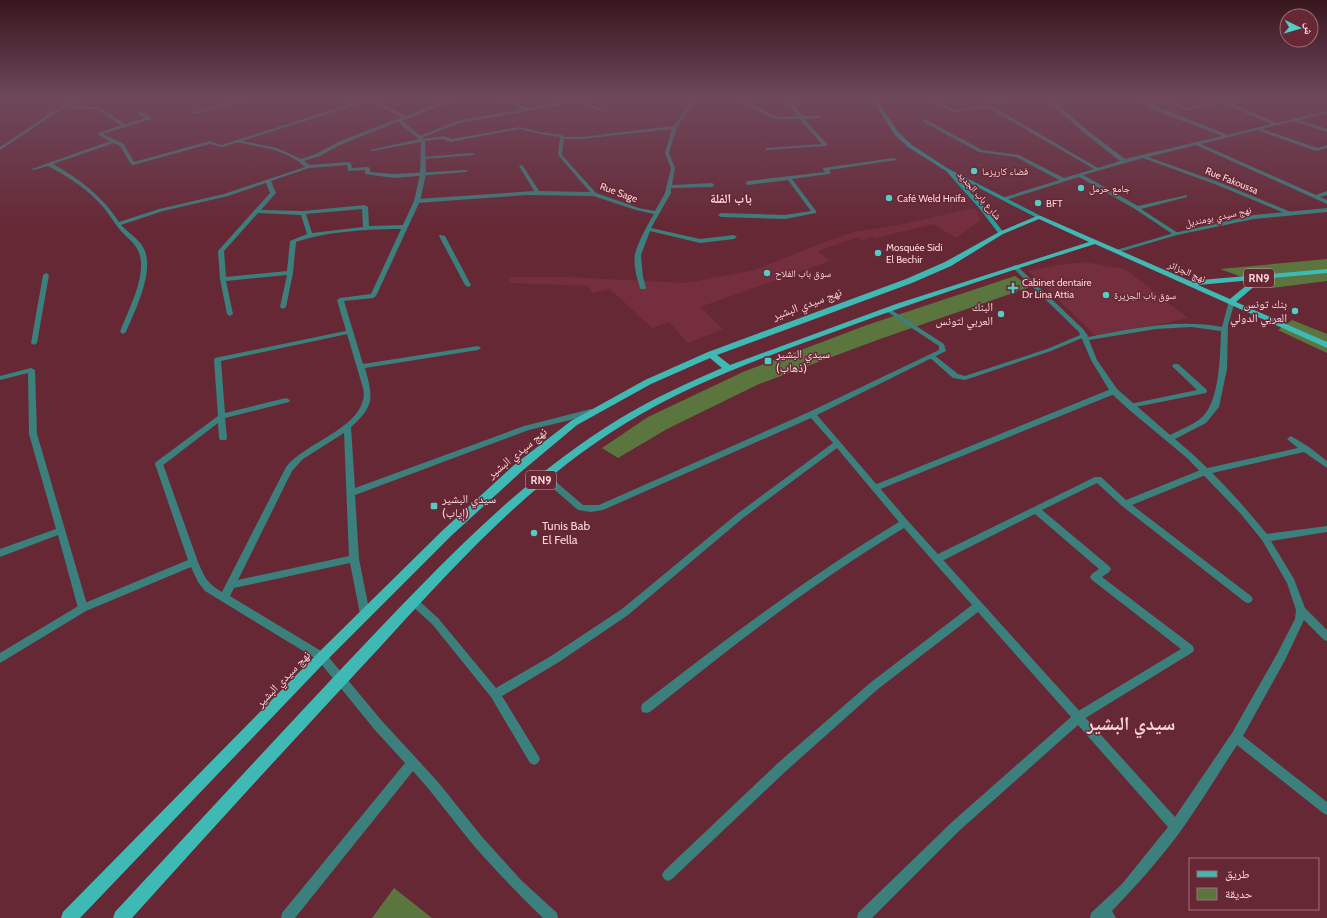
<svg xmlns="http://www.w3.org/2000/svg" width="1327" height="918" viewBox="0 0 1327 918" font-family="Cabin,'Noto Naskh Arabic',sans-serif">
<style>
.built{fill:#752e3d}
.green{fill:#5b753f}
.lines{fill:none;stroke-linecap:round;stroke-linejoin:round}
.pedestrian{fill:#3b807c;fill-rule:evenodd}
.minor{fill:#3b807c;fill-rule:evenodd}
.secondary{fill:#1ea39d;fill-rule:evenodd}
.primary{fill:#3fb9b3;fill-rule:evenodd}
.poi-dot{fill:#54cdc6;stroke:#662835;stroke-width:1.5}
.labels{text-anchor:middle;stroke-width:3;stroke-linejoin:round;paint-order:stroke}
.far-poi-label{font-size:10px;fill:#fbd3d8;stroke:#662835;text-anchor:start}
.far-street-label{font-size:10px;fill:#fbd3d8;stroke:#662835}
.shield{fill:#662835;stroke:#cea0a7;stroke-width:1}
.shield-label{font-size:11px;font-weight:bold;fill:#fbd3d8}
.street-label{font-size:12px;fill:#fbd3d8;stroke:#662835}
.poi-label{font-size:12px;fill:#fbd3d8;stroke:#662835;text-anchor:start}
.far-district-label{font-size:13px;font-weight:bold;fill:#fbd3d8;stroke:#662835}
.near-district-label{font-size:19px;font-weight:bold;fill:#fbd3d8;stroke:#662835}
</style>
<rect width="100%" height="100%" fill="#662835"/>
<path class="built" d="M 975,208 L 981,220 L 956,238 L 934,224 L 876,238 L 872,236 L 863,241 L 858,237 L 818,251 L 830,261 L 700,307 L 723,329 L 688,343 L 669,322 L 652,328 L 610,289 L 592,293 L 588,286 L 509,283 L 509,277 L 567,277 L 686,283 L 755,270 L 814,246 L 853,232 L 898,225 Z
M 1084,262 L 1125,269 L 1188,318 L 1098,338 L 1028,271 L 1058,265 Z"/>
<path class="green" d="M 1327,259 L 1327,281 L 1272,288 L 1220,269 Z
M 1015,276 L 1030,287 L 880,339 L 759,384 L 667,429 L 618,458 L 602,448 L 648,417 L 743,372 L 867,325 Z
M 1292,320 L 1327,334 L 1327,353 L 1278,330 Z
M 394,888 L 432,918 L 372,918 Z"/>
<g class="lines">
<path class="pedestrian" d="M 249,97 L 257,97 L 193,114 L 191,113 Z
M 497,97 L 503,97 L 528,108 L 571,100 L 563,97 C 568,97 573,99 577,99 C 581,98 584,97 588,97 L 580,101 L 605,110 L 601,111 L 576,102 L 460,123 L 421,138 L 417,137 L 457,121 L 523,109 Z
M 694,97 L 698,97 L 677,127 L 669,153 L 675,168 L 672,185 L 712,183 L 715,185 L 712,187 L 671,188 L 671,193 L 651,228 L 700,239 L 734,235 L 737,237 L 734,239 L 700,243 L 650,231 L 641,255 L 643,277 L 646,288 L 645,289 L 641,289 L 640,288 C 637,278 633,264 635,254 C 639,240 647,226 654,214 L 636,210 L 593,196 L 527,195 L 417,203 L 414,201 L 417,199 L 534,191 L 519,166 L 521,165 L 523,166 L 539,191 L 590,192 L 558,155 L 560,137 L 540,134 L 520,129 L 450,142 L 443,139 L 423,141 L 421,141 L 421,139 L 444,136 L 451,139 L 520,127 L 540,132 L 562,135 L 564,137 L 581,137 L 674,126 ZM 672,129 L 665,153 L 671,168 L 665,193 L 655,211 L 639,208 L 596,193 L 562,155 L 564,139 L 581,139 Z
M 731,97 L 737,97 L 777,117 L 797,116 L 784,97 L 788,97 L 802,116 L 820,116 L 820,117 L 818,118 L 804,119 L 828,145 L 826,146 L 766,150 L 766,148 L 768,148 L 822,144 L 799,119 L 774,119 Z
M 922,97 L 928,97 L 954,110 L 990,105 L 1098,168 L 1120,161 L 1083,132 L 1044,97 L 1049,97 L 1087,130 L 1125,159 L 1222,136 L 1159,112 L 1131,97 L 1137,97 L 1149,104 L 1168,101 L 1187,108 L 1236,97 L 1245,97 L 1228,102 L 1276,123 L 1327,111 L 1327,113 L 1299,120 L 1327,129 L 1327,132 L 1294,121 L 1262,129 L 1318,148 L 1327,145 L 1327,148 L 1316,151 L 1257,130 L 1201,144 L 1316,195 L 1327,191 L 1327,195 L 1320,197 L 1327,200 L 1327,204 L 1196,145 L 1148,157 L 1221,183 L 1291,212 L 1291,214 L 1287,214 L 1217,185 L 1143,158 L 1083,175 L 1138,206 L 1187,195 L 1187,197 L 1141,209 L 1178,233 L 1178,235 L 1174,235 L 1135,209 L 1079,177 L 1006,200 L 1002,200 L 1002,198 L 1059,180 L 1016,157 L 979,152 L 923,122 L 923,120 L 927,120 L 982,150 L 1019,155 L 1064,178 L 1094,169 L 987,107 L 953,112 ZM 1168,103 L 1187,110 L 1223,103 L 1271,124 L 1228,135 L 1153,105 Z
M 1010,97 L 1033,97 L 991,101 L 989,100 Z
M 61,106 L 99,107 L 125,124 L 145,118 L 137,114 L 137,112 L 141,112 L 151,117 L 151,119 L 103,134 L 124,144 L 134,162 L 210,141 L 223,146 L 221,147 L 210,144 L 133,165 L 131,164 L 120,146 L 114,143 L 53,164 C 80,179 102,196 119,222 L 159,209 L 224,194 L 305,167 C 286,149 259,147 235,142 L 235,140 L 237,140 L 277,148 L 301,159 L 316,154 L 338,142 L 342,142 L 342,144 L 320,156 L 304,161 L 309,165 L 349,162 L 351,163 L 352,168 L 368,167 L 370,168 L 370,172 L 394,174 L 466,170 L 468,171 L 466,172 L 394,178 L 365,174 L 365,170 L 348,171 L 347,165 L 309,168 L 271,181 L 276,193 L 261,210 L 303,211 L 365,205 L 368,207 L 369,226 L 404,225 L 407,227 L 404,229 C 370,229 328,231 296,242 L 293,273 L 286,307 L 283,309 L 280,307 L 287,275 L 226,281 L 233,314 L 230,316 L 227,314 L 220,279 L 218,251 L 270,193 L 266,183 L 228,196 L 163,211 L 121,225 C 128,233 138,238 143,247 C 156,270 135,310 126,332 L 123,334 L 120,332 C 128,310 142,286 141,262 C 140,246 130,241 120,230 C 114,223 110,215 104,208 C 89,190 69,177 48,166 L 34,170 L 32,169 L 110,141 L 97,134 L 121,125 L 96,109 L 63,108 L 61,108 ZM 362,209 L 363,227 L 312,233 L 306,214 ZM 258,213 L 301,215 L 307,234 L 290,241 L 287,271 L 226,277 L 224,251 Z
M 472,153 L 474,154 L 474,155 L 423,159 L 421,158 L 423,157 Z
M 894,158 L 896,159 L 896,160 L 829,170 L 831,173 L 829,174 L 792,179 L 816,211 L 816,213 L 785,219 L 721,217 L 718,215 L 721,213 L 785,215 L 811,211 L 788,180 L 748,185 L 745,183 L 748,181 L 825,172 L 823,169 L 823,168 Z
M 440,235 L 445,236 L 471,285 L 470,286 L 468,287 L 465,285 L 439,236 Z
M 46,273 L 49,275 L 37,343 L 34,345 L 31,343 L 43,275 Z
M 350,330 L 352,331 L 352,333 L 221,361 L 225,413 L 286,398 L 290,400 L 289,402 L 225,418 L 227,438 L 226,440 L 220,440 L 219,438 L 218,423 L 162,466 L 156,466 L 155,464 L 156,462 L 218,416 L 214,360 L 215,358 Z
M 1085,333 L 1088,335 L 1087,336 L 1051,351 L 965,380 L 953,378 L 929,357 L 930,355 L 934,355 L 958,374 L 965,376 L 1047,349 Z
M 1174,364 L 1178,364 L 1206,389 L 1207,391 L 1206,393 L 1130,408 L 1127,408 L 1126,406 L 1127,404 L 1130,404 L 1197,390 L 1174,368 L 1172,366 Z
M 31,368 L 35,370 L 37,434 L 88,608 L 86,611 L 83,612 L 80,611 L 78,608 L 58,535 L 0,557 L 0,549 L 56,529 L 29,434 L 28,373 L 0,380 L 0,376 Z
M 1111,389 L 1117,389 L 1118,391 L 1117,393 L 878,490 L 872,490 L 871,488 L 872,486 Z
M 1291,436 L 1309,447 L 1327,461 L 1327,468 L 1304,452 L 1208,474 L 1132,505 L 1251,596 L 1253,599 L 1251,602 L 1248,603 L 1245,602 L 1122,506 L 1097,483 L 1042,510 L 1109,566 L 1111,569 L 1109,572 L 1102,577 L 1193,646 L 1194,649 L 1193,652 L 1079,722 L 1075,721 L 1074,717 L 1075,713 L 1181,649 L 1092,580 L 1090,577 L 1092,574 L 1099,569 L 1035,514 L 940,562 L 937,563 L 934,562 L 932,559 L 934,556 L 1095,477 L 1101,477 L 1126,500 L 1203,469 L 1298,448 L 1287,439 Z"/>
<path class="minor" d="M 75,97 L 80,97 L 0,150 L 0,147 Z
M 379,97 L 373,100 L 406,116 L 454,97 L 461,97 L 402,121 L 425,140 L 426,174 L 420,201 L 376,296 L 373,298 L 344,301 L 363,364 L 478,346 L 481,348 L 478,350 L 365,368 C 373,397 375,406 351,427 L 355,488 L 524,426 L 591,409 L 595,412 L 591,415 L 529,430 L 355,495 L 359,559 L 370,614 L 368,617 L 365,618 L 362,617 L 360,614 L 350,563 L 234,588 L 230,596 L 326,654 L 382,721 L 438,782 L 483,838 L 521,880 L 557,913 L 558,918 L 543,918 C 519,895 497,872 475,847 C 454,822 435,795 413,771 L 295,918 L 281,918 L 282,913 L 405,763 L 374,729 L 318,660 L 205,591 L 198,582 L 191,567 L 86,611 L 0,663 L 0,653 L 80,605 L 188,560 L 155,464 L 156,462 L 162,462 L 163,464 L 198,562 C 205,578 207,583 222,592 L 286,467 C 305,443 356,430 363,400 C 364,397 364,392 363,388 L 337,300 L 340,298 L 371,294 L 414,201 L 420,174 L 421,142 L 372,151 L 370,150 L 419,139 L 398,122 L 342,144 L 338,144 L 338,142 L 402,117 L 369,101 L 223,147 L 219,146 L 368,98 ZM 344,433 L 349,556 L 238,580 L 292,471 L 303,459 Z
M 1327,208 L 1327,212 L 1254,219 L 1177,235 L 1116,253 L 1113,251 L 1174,233 L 1254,215 Z
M 1015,265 L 1017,266 L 1084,330 L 1088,337 C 1132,329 1177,318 1222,327 L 1229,301 L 1232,299 L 1235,301 L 1228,325 L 1227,369 L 1219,407 L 1206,423 L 1175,439 C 1209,467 1239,500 1267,534 L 1327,526 L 1327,532 L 1271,541 L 1294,579 L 1305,608 L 1327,630 L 1327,641 L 1324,640 L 1304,620 L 1285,660 L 1243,736 L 1327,802 L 1327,815 L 1323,813 L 1237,745 C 1218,774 1200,804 1180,832 C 1159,860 1136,886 1112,911 L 1116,918 L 1090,918 L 1091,913 L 1122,884 L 1168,827 L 1078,725 L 960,830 L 872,918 L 857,918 L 858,913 L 952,822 L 1071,717 L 978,612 L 878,689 L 786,771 L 672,879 L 668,881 L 664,879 L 662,875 L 664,871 L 778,763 L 870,683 L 972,605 L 904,528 C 814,582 732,646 650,712 L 646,713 L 642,712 L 641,708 L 642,704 C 725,640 809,576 899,522 L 837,448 L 743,518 L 628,615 L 559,662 L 502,696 L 538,755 L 540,759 L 538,763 L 534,765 L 530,763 L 491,697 L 432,624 L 411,605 L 409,602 L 411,599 L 414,598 L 417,599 L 438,618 L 496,688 L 551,656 L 622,609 L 737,514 L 833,443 L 811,418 L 603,510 L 591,512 L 578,510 L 542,479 L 541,477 L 542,475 L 548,475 L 583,505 L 599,505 L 809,412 L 939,350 L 939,346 L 886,311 L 886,309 L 890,309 L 944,344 L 946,351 L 817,415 L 908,521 L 1175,817 L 1232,733 L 1277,654 L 1295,619 L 1296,610 L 1287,583 L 1262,540 L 1240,513 L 1187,458 L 1127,408 L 1111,393 L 1091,360 L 1079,332 L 1013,268 L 1012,267 ZM 1191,327 L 1221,331 C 1220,355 1220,404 1200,419 C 1191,426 1179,430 1170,435 L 1117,389 L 1097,360 L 1089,340 L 1156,329 Z"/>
<path class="secondary" d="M 871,97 L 875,97 L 898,132 L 912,145 L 947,168 L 1041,216 L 1041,218 L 1037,218 L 956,176 L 984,207 L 1004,233 L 999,234 L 980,209 L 946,171 L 908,147 L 894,134 Z"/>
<path class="primary" d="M 1037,216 L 1041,216 L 1190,281 L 1327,269 L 1327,273 L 1263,279 L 1236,302 L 1327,342 L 1327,348 L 1095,244 C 1006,272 918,301 831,333 C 761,358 690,384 626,423 C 532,480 455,565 381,646 C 297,736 214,827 132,918 L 113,918 L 115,912 C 191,830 267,748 343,667 C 427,579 514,483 619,419 C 652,399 687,383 722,368 L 710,358 L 651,384 L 577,425 L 522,471 L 451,536 L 326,661 L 80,918 L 61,918 L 63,912 L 318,653 L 443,530 L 514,465 L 571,421 L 645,380 L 708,352 L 906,279 L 945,262 L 999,232 ZM 1039,219 L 1089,242 L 896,304 L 730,365 L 717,355 L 912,283 L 951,266 L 1003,234 ZM 1253,280 L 1230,299 L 1198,285 Z"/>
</g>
<linearGradient id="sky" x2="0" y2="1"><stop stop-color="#38161d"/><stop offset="0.43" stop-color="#6e485c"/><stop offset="1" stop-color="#6e485c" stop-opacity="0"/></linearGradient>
<rect width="1327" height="226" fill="url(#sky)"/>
<g class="poi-dot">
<circle cx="974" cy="171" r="4"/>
<circle cx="1081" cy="188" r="4"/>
<circle cx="889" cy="198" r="4"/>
<circle cx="1038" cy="203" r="4"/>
<circle cx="878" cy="253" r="4"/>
<circle cx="767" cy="273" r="4"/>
<path d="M1011 282h4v4h4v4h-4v4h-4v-4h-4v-4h4z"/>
<circle cx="1106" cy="295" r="4"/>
<circle cx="1295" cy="311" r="4"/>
<circle cx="1001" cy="314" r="4"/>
<rect x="764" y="357" width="8" height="8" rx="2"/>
<rect x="430" y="502" width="8" height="8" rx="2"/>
<circle cx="534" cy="533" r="4"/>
</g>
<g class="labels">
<g class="far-poi-label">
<text x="982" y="175">فضاء كاريزما</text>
<text x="1089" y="192">جامع حرمل</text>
<text x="897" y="202">Café Weld Hnifa</text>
<text x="1046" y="207">BFT</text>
<text x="886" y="251">Mosquée Sidi<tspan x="886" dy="12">El Bechir</tspan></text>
<text x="775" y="277">سوق باب الفلاح</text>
<text x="1022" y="286">Cabinet dentaire<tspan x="1022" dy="12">Dr Lina Attia</tspan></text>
<text x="1114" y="299">سوق باب الجزيرة</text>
</g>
<g class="far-street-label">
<text transform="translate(1232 180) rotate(22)" y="4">Rue Fakoussa</text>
<text transform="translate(619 192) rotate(20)" y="4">Rue Sage</text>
<text transform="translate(980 195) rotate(49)" y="4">شارع باب الجديد</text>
<text transform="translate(1218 216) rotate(-12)" y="4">نهج سيدي بومنديل</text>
<text transform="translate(1187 271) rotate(23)" y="4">نهج الجزائر</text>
</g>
<g class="shield">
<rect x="1244" y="269" width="30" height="18" rx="3"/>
<rect x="526" y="471" width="30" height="18" rx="3"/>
</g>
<g class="shield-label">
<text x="1259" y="282">RN9</text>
<text x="541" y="484">RN9</text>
</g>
<g class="street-label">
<text transform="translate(807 304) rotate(-20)" y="4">نهج سيدي البشير</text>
<text transform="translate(517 453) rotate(-39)" y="4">نهج سيدي البشير</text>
<text transform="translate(283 679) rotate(-46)" y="4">نهج سيدي البشير</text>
</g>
<g class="poi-label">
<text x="1287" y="308" text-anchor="end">بنك تونس<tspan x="1287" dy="14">العربي الدولي</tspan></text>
<text x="993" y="311" text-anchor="end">البنك<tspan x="993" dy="14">العربي لتونس</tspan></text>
<text x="776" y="358">سيدي البشير<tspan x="776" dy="14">(ذهاب)</tspan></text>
<text x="442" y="503">سيدي البشير<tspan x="442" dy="14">(إياب)</tspan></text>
<text x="542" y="530">Tunis Bab<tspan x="542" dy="14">El Fella</tspan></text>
</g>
<g class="far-district-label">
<text x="731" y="203">باب الفلة</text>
</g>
<g class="near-district-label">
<text x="1131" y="730">سيدي البشير</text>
</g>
</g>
<rect x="1189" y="858" width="130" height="52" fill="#662835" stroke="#a26c76"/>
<rect x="1197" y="871" width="20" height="6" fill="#3fb9b3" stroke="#a26c76"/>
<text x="1225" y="878" font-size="12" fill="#fbd3d8">طريق</text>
<rect x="1197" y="888" width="20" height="12" fill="#5b753f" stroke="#a26c76"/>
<text x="1225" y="898" font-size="12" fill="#fbd3d8">حديقة</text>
<g transform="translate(1299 28) rotate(95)"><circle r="19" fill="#662835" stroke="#a26c76"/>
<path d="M0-3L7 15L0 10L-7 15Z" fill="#54cdc6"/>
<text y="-6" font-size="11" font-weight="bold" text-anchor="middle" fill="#fbd3d8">ش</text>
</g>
</svg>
